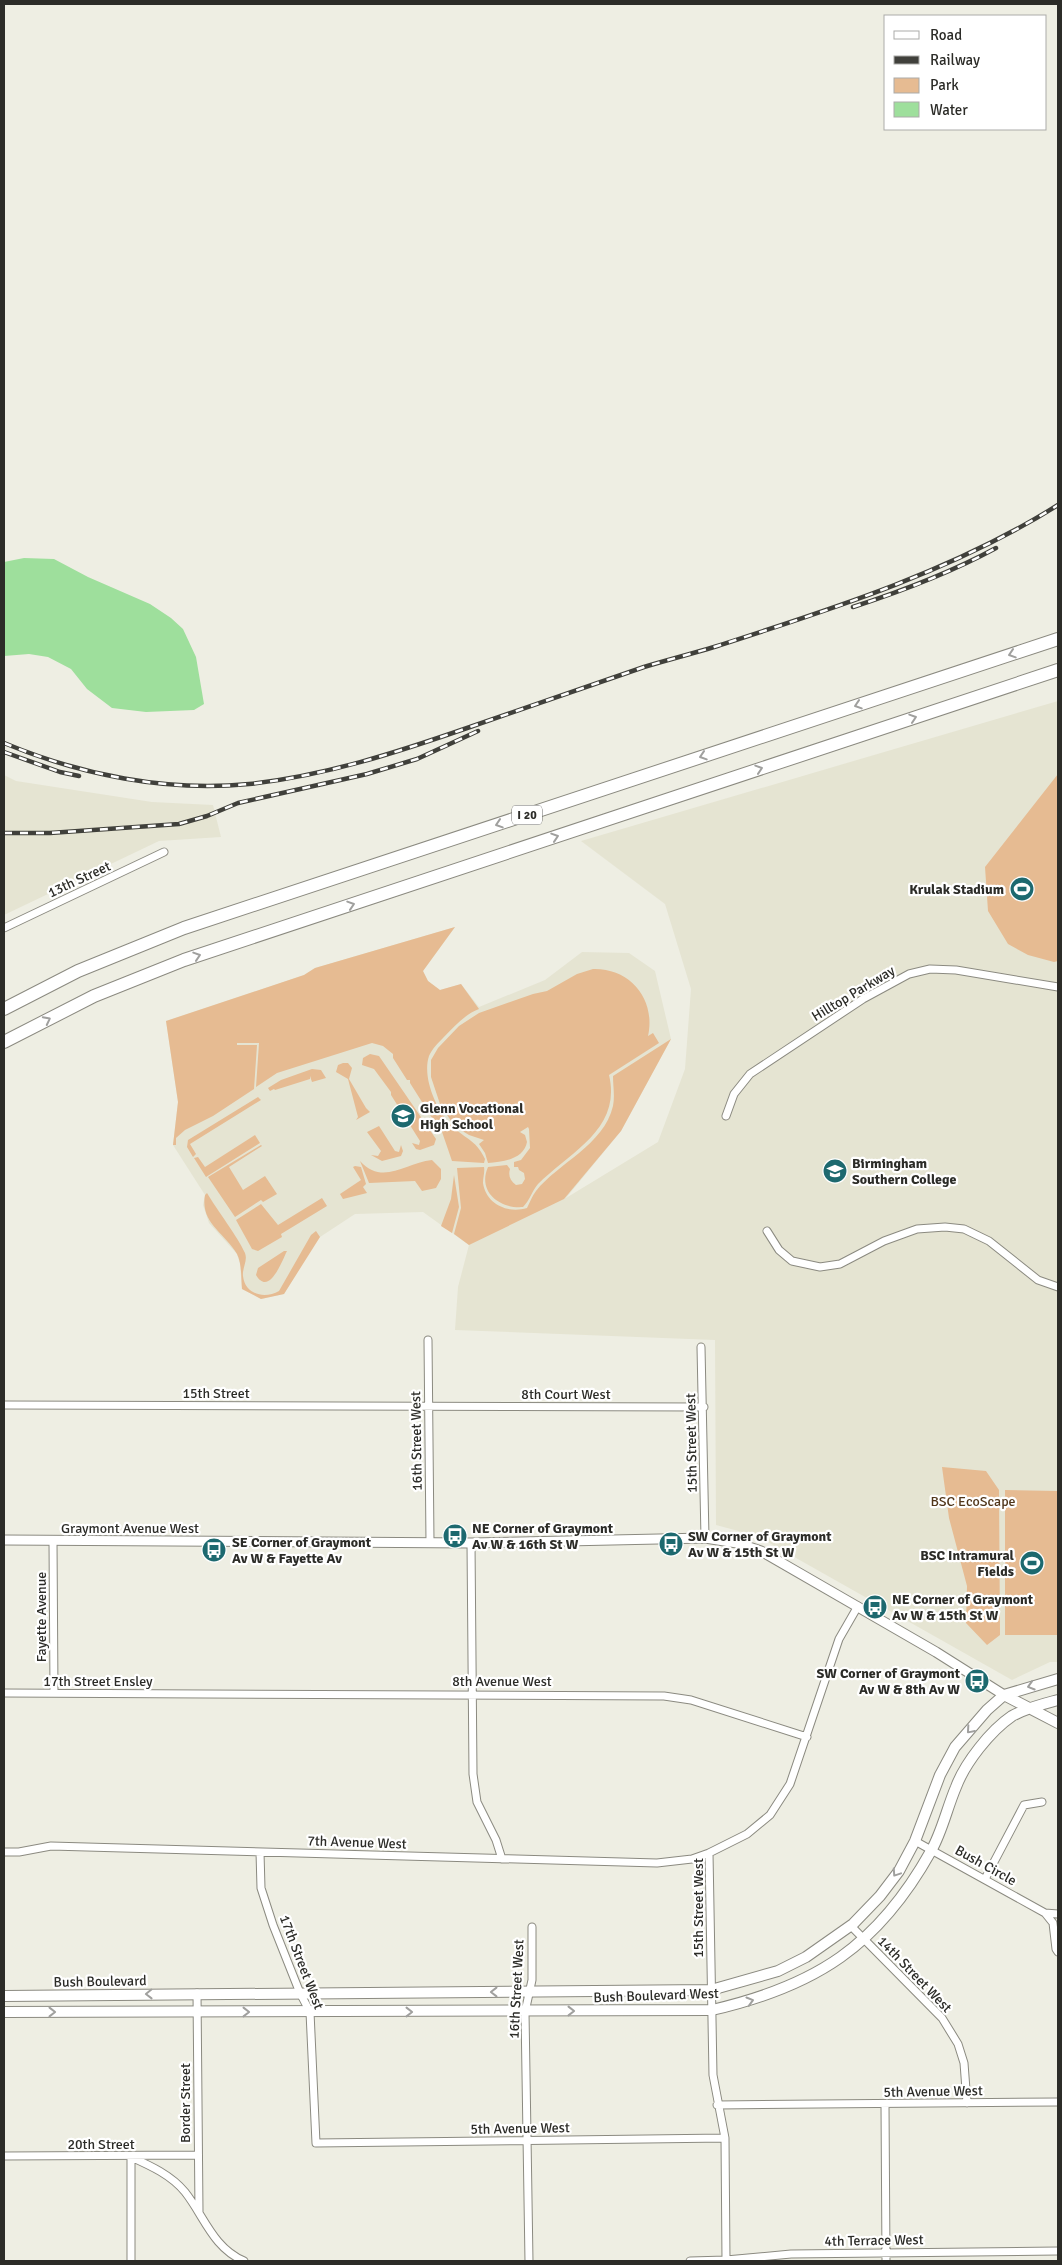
<svg xmlns="http://www.w3.org/2000/svg" width="1062" height="2265" viewBox="0 0 1062 2265" font-family="Signika,sans-serif">
<style>
.built{fill:#e5e4d2}
.green{fill:#e6bb92}
.water{fill:#9edf9c}
.lines{fill:none;stroke-linecap:round;stroke-linejoin:round}
.minor-casing{stroke:#8b8a80;stroke-width:9}
.tertiary-casing{stroke:#8b8a80;stroke-width:11}
.secondary-casing{stroke:#8b8a80;stroke-width:12}
.motorway-casing{stroke:#8b8a80;stroke-width:14}
.minor{stroke:#fff;stroke-width:7}
.tertiary{stroke:#fff;stroke-width:9}
.secondary{stroke:#fff;stroke-width:10}
.motorway{stroke:#fff;stroke-width:12}
.rail-casing{stroke:#40403b;stroke-width:4.5}
.rail{stroke:#fff;stroke-width:2.5;stroke-dasharray:8;stroke-linecap:butt}
.oneway{stroke:#a0a09e}
.labels{text-anchor:middle;stroke-width:4.5;stroke-linejoin:round;paint-order:stroke}
.shield{fill:#fff;stroke:#6b6b68;stroke-width:1}
.shield-label{font-size:12px;font-weight:bold;fill:#2c2c28}
.street-label{font-size:14px;fill:#2c2c28;stroke:#fff}
.poi-label{font-size:14px;font-weight:bold;fill:#2c2c28;stroke:#fff;text-anchor:start}
.park-label{font-size:14px;fill:#51361a;stroke:#fff}
</style>
<rect width="100%" height="100%" fill="#eeeee3"/>
<path class="built" d="M 1058,701 L 1058,1662 L 1050,1662 L 1012,1680 L 757,1536 L 716,1525 L 715,1340 L 455,1330 L 458,1287 L 469,1245 L 423,1212 L 355,1214 L 317,1239 L 284,1294 L 261,1299 L 242,1289 L 240,1264 L 237,1254 L 209,1223 L 203,1205 L 205,1195 L 173,1145 L 178,1102 L 166,1021 L 304,975 L 315,968 L 455,927 L 423,971 L 428,981 L 440,990 L 461,984 L 479,1007 L 545,980 L 582,952 L 629,953 L 655,971 L 671,1039 L 621,1131 L 566,1198 L 658,1142 L 685,1069 L 691,989 L 665,904 L 581,841 Z
M 4,775 L 16,781 L 152,802 L 213,805 L 221,837 L 159,841 L 4,915 Z"/>
<path class="green" d="M 1058,774 L 1058,961 L 1054,962 L 1028,955 L 1008,944 L 988,911 L 985,867 Z
M 455,927 L 423,971 L 428,981 L 440,990 L 461,984 L 479,1009 C 465,1014 454,1027 443,1038 C 438,1043 432,1049 429,1056 C 422,1077 436,1109 450,1124 C 464,1139 475,1138 485,1159 L 484,1163 L 452,1161 L 441,1129 L 439,1129 L 410,1083 L 410,1080 L 407,1080 L 393,1058 L 393,1054 L 383,1046 L 372,1043 L 277,1073 L 256,1087 L 259,1043 L 237,1043 L 237,1045 L 257,1045 L 254,1089 L 213,1116 L 185,1130 L 176,1138 L 176,1145 L 173,1145 L 178,1102 L 166,1021 L 304,975 L 315,968 Z
M 593,969 C 631,968 656,1000 648,1036 L 653,1033 L 659,1043 L 609,1075 C 622,1129 570,1152 538,1184 C 532,1191 530,1200 523,1207 C 500,1209 477,1192 488,1167 L 507,1165 L 510,1169 C 508,1175 510,1181 516,1185 L 522,1184 L 525,1179 L 524,1173 L 519,1170 L 518,1167 L 514,1167 L 514,1162 L 521,1160 L 530,1148 L 529,1129 L 528,1127 L 520,1132 L 525,1135 L 527,1142 C 524,1159 503,1162 488,1163 L 485,1153 L 479,1144 L 484,1140 L 469,1135 L 459,1129 L 453,1124 L 440,1104 L 431,1077 L 431,1060 L 438,1048 L 459,1026 L 479,1013 L 533,994 L 547,991 L 577,974 Z
M 671,1039 L 621,1131 L 564,1199 L 469,1245 L 454,1234 L 461,1208 L 457,1168 L 484,1167 C 485,1172 483,1177 483,1183 C 486,1204 508,1214 527,1208 C 530,1202 532,1196 536,1191 C 558,1163 604,1145 613,1106 C 615,1096 613,1086 613,1076 Z
M 370,1054 L 379,1056 L 436,1139 L 434,1145 L 420,1150 L 416,1149 L 412,1143 L 419,1145 L 420,1141 L 391,1095 L 391,1092 L 374,1069 L 362,1065 L 363,1058 Z
M 343,1063 L 348,1063 L 352,1068 L 349,1079 L 366,1108 L 370,1112 L 356,1120 L 358,1117 L 348,1079 L 336,1072 L 338,1065 Z
M 312,1069 L 321,1070 L 326,1078 L 312,1082 L 310,1076 L 310,1079 L 275,1090 L 274,1089 L 270,1091 L 268,1088 L 281,1080 Z
M 258,1097 L 261,1100 L 190,1144 L 196,1154 L 193,1157 L 187,1147 L 188,1140 Z
M 379,1126 L 395,1151 L 399,1152 L 401,1145 L 403,1151 L 401,1156 L 382,1161 L 371,1155 L 378,1156 L 381,1151 L 367,1132 Z
M 255,1135 L 260,1143 L 206,1177 L 194,1158 L 198,1157 L 205,1167 Z
M 261,1145 L 262,1146 L 229,1167 L 243,1190 L 265,1176 L 277,1194 L 263,1202 L 261,1200 L 235,1217 L 208,1177 Z
M 432,1160 L 441,1169 L 441,1179 L 436,1188 L 422,1191 L 415,1181 L 369,1183 L 360,1161 C 383,1186 405,1163 432,1160 Z
M 355,1166 L 361,1167 L 366,1184 L 363,1187 L 367,1193 L 343,1199 L 340,1194 L 361,1180 L 353,1167 Z
M 454,1175 L 459,1207 L 452,1233 L 441,1226 L 451,1199 Z
M 207,1193 C 217,1210 238,1237 245,1253 C 248,1261 242,1268 243,1276 C 245,1295 265,1299 279,1291 L 311,1235 L 316,1231 L 320,1237 L 284,1294 L 261,1299 L 242,1289 C 241,1278 242,1264 237,1254 C 224,1232 200,1223 205,1195 Z
M 322,1198 L 327,1206 L 281,1234 L 282,1237 L 258,1251 L 252,1249 L 236,1220 L 261,1204 L 278,1225 Z
M 284,1251 L 287,1251 C 282,1261 269,1297 256,1275 L 258,1268 Z
M 942,1467 L 986,1471 L 999,1490 L 1000,1635 L 987,1645 L 966,1623 L 967,1586 L 949,1518 Z
M 1005,1490 L 1058,1491 L 1058,1635 L 1005,1635 Z"/>
<path class="water" d="M 24,558 L 54,559 L 88,577 L 150,604 L 171,618 L 183,629 L 196,657 L 204,704 L 194,710 L 146,712 L 112,708 L 87,689 L 71,669 L 48,657 L 29,654 L 4,656 L 4,562 Z"/>
<g class="lines">
<defs>
<path id="minor" d="M 4,928 L 164,852
M 726,1116 L 734,1094 L 750,1074 L 863,999 L 909,974 L 930,969 L 956,970 L 1058,987
M 767,1231 L 779,1250 L 792,1261 L 820,1267 L 840,1264 L 884,1241 L 917,1229 L 945,1227 L 964,1229 L 989,1241 L 1038,1280 L 1058,1287
M 428,1340 L 430,1542
M 701,1347 L 705,1538
M 4,1405 L 704,1407
M 53,1541 L 54,1693
M 471,1543 L 473,1774 L 477,1802 L 496,1840 L 502,1859
M 4,1693 L 664,1696 L 691,1700 L 807,1737
M 915,1841 L 1045,1913
M 4,1852 L 19,1852 L 51,1846 L 657,1863 L 692,1859 L 709,1853 L 747,1834 L 770,1815 L 790,1784 L 839,1639 L 858,1606
M 260,1852 L 261,1888 L 273,1925 L 300,1993 L 310,2012 L 316,2143 L 725,2138
M 709,1853 L 713,2075 L 725,2138 L 726,2261
M 985,1879 L 1024,1805 L 1042,1802
M 1058,1914 L 1045,1913 L 1053,1923 L 1056,1949 L 1058,1952
M 851,1926 L 942,2018 L 958,2044 L 964,2063 L 967,2103
M 197,1993 L 199,2212
M 885,2104 L 886,2261
M 717,2105 L 1058,2102
M 4,2156 L 198,2155
M 131,2261 L 131,2157 C 151,2166 171,2175 185,2192 C 204,2216 213,2248 244,2261
M 529,2261 L 525,2012 L 532,1980 L 532,1927
M 690,2261 L 726,2260 L 791,2254 L 1058,2251"/>
<path id="tertiary" d="M 4,1540 L 471,1543 L 705,1538 L 737,1543 L 761,1551 L 936,1652 L 1004,1695"/>
<path id="secondary" d="M 1004,1695 L 1058,1723
M 4,1996 L 711,1990 L 778,1971 L 806,1957 L 853,1924 L 880,1896 L 899,1871 L 915,1841 L 940,1775 L 955,1747 L 987,1710 L 1004,1695 L 1058,1679
M 4,2012 L 712,2010 C 816,1986 878,1946 931,1851 C 942,1832 947,1808 956,1787 C 965,1763 990,1731 1012,1716 C 1026,1708 1043,1704 1058,1700"/>
<path id="motorway" d="M 4,1009 L 78,971 L 184,928 L 1058,639
M 4,1042 L 94,996 L 184,960 L 1058,670"/>
</defs>
<use href="#minor" class="minor-casing"/>
<use href="#tertiary" class="tertiary-casing"/>
<use href="#secondary" class="secondary-casing"/>
<use href="#motorway" class="motorway-casing"/>
<use href="#minor" class="minor"/>
<use href="#tertiary" class="tertiary"/>
<use href="#secondary" class="secondary"/>
<use href="#motorway" class="motorway"/>
<defs>
<path id="rail" d="M 853,607 C 902,591 950,573 996,548
M 4,743 C 81,775 166,792 249,784 C 325,776 398,752 470,727 C 528,707 586,687 644,667 C 667,660 691,654 714,647 C 832,609 953,571 1058,505
M 4,752 L 60,772 L 79,776
M 4,833 L 50,833 L 179,824 L 207,816 L 238,803 L 367,774 L 417,759 L 478,731"/>
</defs>
<use href="#rail" class="rail-casing"/>
<use href="#rail" class="rail"/>
</g>
<defs><path id="oneway-chevron" d="M-2-3.5L2.5 0L-2 3.5" fill="none" stroke-width="1.6" stroke-linecap="round" stroke-linejoin="round" transform="scale(1.25)"/></defs>
<g class="oneway">
<use href="#oneway-chevron" transform="translate(1012 654) rotate(162)"/>
<use href="#oneway-chevron" transform="translate(858 705) rotate(162)"/>
<use href="#oneway-chevron" transform="translate(913 718) rotate(-18)"/>
<use href="#oneway-chevron" transform="translate(703 756) rotate(162)"/>
<use href="#oneway-chevron" transform="translate(759 769) rotate(-18)"/>
<use href="#oneway-chevron" transform="translate(499 824) rotate(162)"/>
<use href="#oneway-chevron" transform="translate(555 837) rotate(-18)"/>
<use href="#oneway-chevron" transform="translate(351 905) rotate(-18)"/>
<use href="#oneway-chevron" transform="translate(197 956) rotate(-18)"/>
<use href="#oneway-chevron" transform="translate(47 1020) rotate(-27)"/>
<use href="#oneway-chevron" transform="translate(1031 1686) rotate(163)"/>
<use href="#oneway-chevron" transform="translate(970 1730) rotate(131)"/>
<use href="#oneway-chevron" transform="translate(896 1873) rotate(124)"/>
<use href="#oneway-chevron" transform="translate(494 1992) rotate(180)"/>
<use href="#oneway-chevron" transform="translate(149 1994) rotate(179)"/>
<use href="#oneway-chevron" transform="translate(750 2001) rotate(-16)"/>
<use href="#oneway-chevron" transform="translate(571 2011)"/>
<use href="#oneway-chevron" transform="translate(52 2012)"/>
<use href="#oneway-chevron" transform="translate(246 2012)"/>
<use href="#oneway-chevron" transform="translate(409 2012)"/>
</g>
<defs>
<symbol id="stadium-disc" viewBox="-11 -11 22 22"><circle r="9.5" fill="#1d696f" stroke="#fff"/><path d="M0-5a6.5 5 0 1 0 0 10a6.5 5 0 1 0 0-10ZM-3.5-1.8h7v3.6h-7Z" fill="#fff"/></symbol>
<symbol id="school-disc" viewBox="-11 -11 22 22"><circle r="9.5" fill="#1d696f" stroke="#fff"/><path d="M0-5L7-2L0 1L-7-2ZM-4 1L0 2.5L4 1V4Q0 6-4 4Z" fill="#fff"/></symbol>
<symbol id="university-disc" viewBox="-11 -11 22 22"><circle r="9.5" fill="#1d696f" stroke="#fff"/><path d="M0-5L7-2L0 1L-7-2ZM-4 1L0 2.5L4 1V4Q0 6-4 4Z" fill="#fff"/></symbol>
<symbol id="bus-disc" viewBox="-11 -11 22 22"><circle r="9.5" fill="#1d696f" stroke="#fff"/><path d="M-5-6H5V4H4V6H2V4H-2V6H-4V4H-5ZM-3.5-4V0h7V-4ZM-3.5 1.2v1.5H-2V1.2ZM2 1.2v1.5H3.5V1.2Z" fill="#fff"/></symbol>
</defs>
<g fill-rule="evenodd">
<use href="#stadium-disc" x="1008" y="875" width="28" height="28"/>
<use href="#school-disc" x="389" y="1102" width="28" height="28"/>
<use href="#university-disc" x="821" y="1157" width="28" height="28"/>
<use href="#bus-disc" x="441" y="1522" width="28" height="28"/>
<use href="#bus-disc" x="657" y="1530" width="28" height="28"/>
<use href="#bus-disc" x="200" y="1536" width="28" height="28"/>
<use href="#stadium-disc" x="1018" y="1549" width="28" height="28"/>
<use href="#bus-disc" x="861" y="1593" width="28" height="28"/>
<use href="#bus-disc" x="963" y="1667" width="28" height="28"/>
</g>
<g class="labels">
<rect class="shield" x="512" y="805.5" width="30" height="19" rx="4"/>
<g class="shield-label">
<text x="527" y="819">I 20</text>
</g>
<g class="street-label">
<text transform="translate(79 879) rotate(-25)" y="5">13th Street</text>
<text transform="translate(853 993) rotate(-31)" y="5">Hilltop Parkway</text>
<text x="216" y="1398">15th Street</text>
<text x="566" y="1399">8th Court West</text>
<text transform="translate(416 1441) rotate(-91)" y="5">16th Street West</text>
<text transform="translate(691 1443) rotate(-91)" y="5">15th Street West</text>
<text x="130" y="1533">Graymont Avenue West</text>
<text transform="translate(41 1617) rotate(-90)" y="5">Fayette Avenue</text>
<text x="98" y="1686">17th Street Ensley</text>
<text x="502" y="1686">8th Avenue West</text>
<text transform="translate(357 1842) rotate(2)" y="5">7th Avenue West</text>
<text transform="translate(986 1865) rotate(29)" y="5">Bush Circle</text>
<text transform="translate(698 1908) rotate(-90)" y="5">15th Street West</text>
<text transform="translate(302 1962) rotate(69)" y="5">17th Street West</text>
<text transform="translate(915 1974) rotate(46)" y="5">14th Street West</text>
<text transform="translate(100 1981) rotate(-1)" y="5">Bush Boulevard</text>
<text transform="translate(516 1989) rotate(-87)" y="5">16th Street West</text>
<text transform="translate(656 1995) rotate(-2)" y="5">Bush Boulevard West</text>
<text transform="translate(933 2091) rotate(-1)" y="5">5th Avenue West</text>
<text transform="translate(185 2103) rotate(-90)" y="5">Border Street</text>
<text transform="translate(520 2128) rotate(-1)" y="5">5th Avenue West</text>
<text x="101" y="2149">20th Street</text>
<text transform="translate(874 2240) rotate(-1)" y="5">4th Terrace West</text>
</g>
<g class="poi-label">
<text x="1004" y="894" text-anchor="end">Krulak Stadium</text>
<text x="420" y="1113">Glenn Vocational<tspan x="420" dy="16">High School</tspan></text>
<text x="852" y="1168">Birmingham<tspan x="852" dy="16">Southern College</tspan></text>
<text x="472" y="1533">NE Corner of Graymont<tspan x="472" dy="16">Av W &amp; 16th St W</tspan></text>
<text x="688" y="1541">SW Corner of Graymont<tspan x="688" dy="16">Av W &amp; 15th St W</tspan></text>
<text x="232" y="1547">SE Corner of Graymont<tspan x="232" dy="16">Av W &amp; Fayette Av</tspan></text>
<text x="1014" y="1560" text-anchor="end">BSC Intramural<tspan x="1014" dy="16">Fields</tspan></text>
<text x="892" y="1604">NE Corner of Graymont<tspan x="892" dy="16">Av W &amp; 15th St W</tspan></text>
<text x="960" y="1678" text-anchor="end">SW Corner of Graymont<tspan x="960" dy="16">Av W &amp; 8th Av W</tspan></text>
</g>
<g class="park-label">
<text x="973" y="1506">BSC EcoScape</text>
</g>
</g>
<rect width="1062" height="2265" fill="none" stroke="#2c2c28" stroke-width="10"/>
<rect x="884" y="15" width="162" height="115" fill="#ffffff" stroke="#ababa9"/>
<rect x="894" y="31" width="25" height="8" fill="#ffffff" stroke="#ababa9"/>
<text x="930" y="40" font-size="15" fill="#2c2c28">Road</text>
<rect x="894" y="56" width="25" height="8" fill="#40403b" stroke="#ababa9"/>
<text x="930" y="65" font-size="15" fill="#2c2c28">Railway</text>
<rect x="894" y="78" width="25" height="15" fill="#e6bb92" stroke="#ababa9"/>
<text x="930" y="90" font-size="15" fill="#2c2c28">Park</text>
<rect x="894" y="102" width="25" height="15" fill="#9edf9c" stroke="#ababa9"/>
<text x="930" y="115" font-size="15" fill="#2c2c28">Water</text>
</svg>
